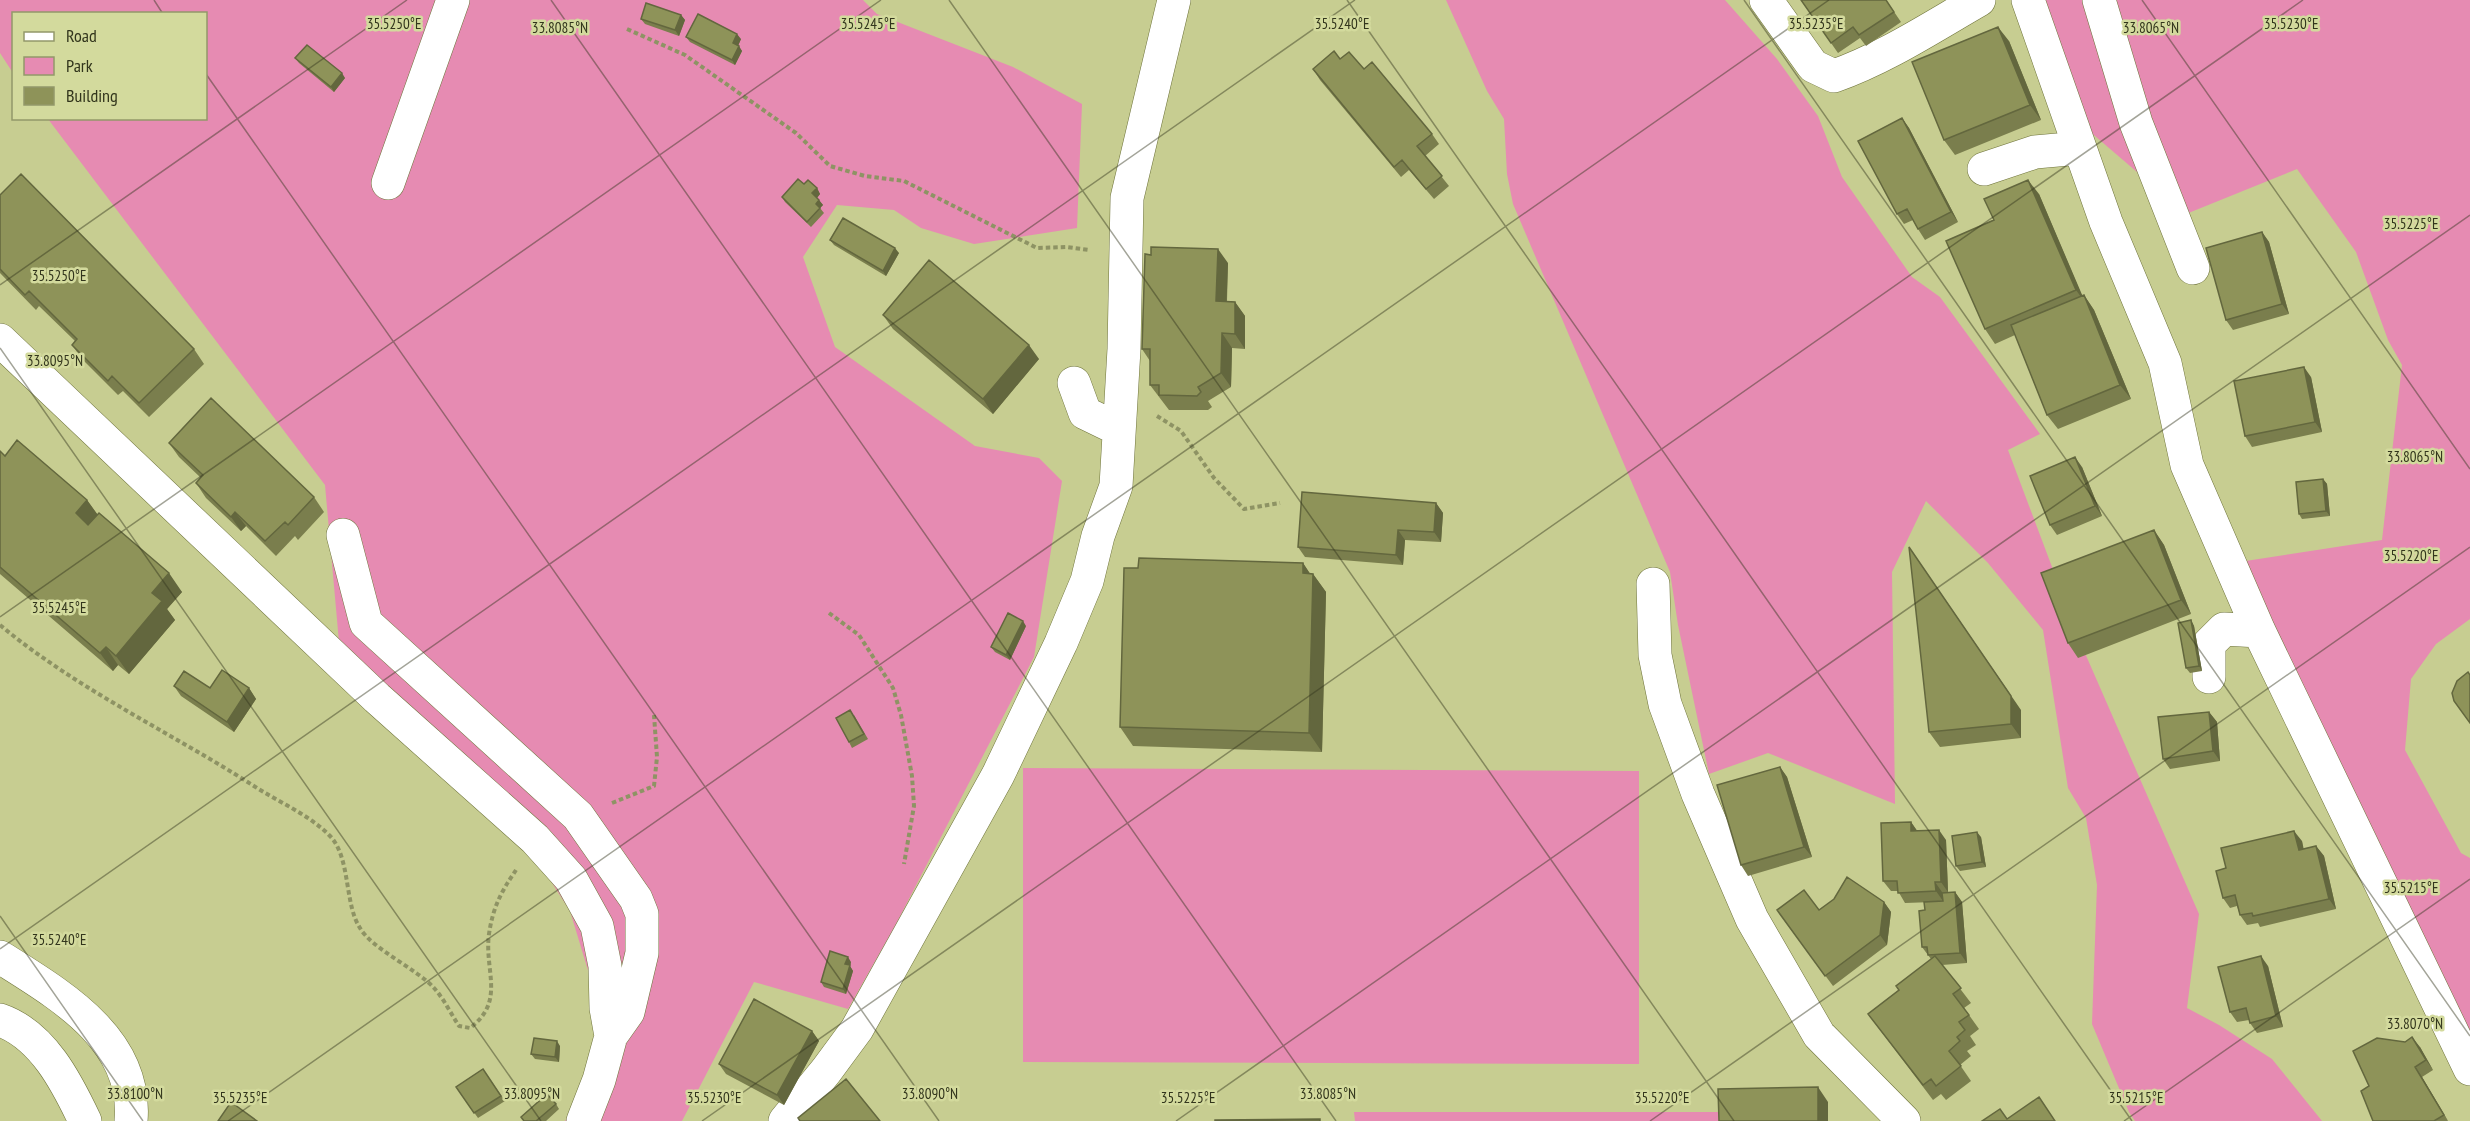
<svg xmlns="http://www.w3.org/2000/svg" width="2470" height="1121" viewBox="0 0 2470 1121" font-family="'PT Sans Narrow',sans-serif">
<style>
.green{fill:#e68bb2}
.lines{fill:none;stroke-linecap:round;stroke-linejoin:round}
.minor-casing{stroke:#6e733a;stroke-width:34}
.path{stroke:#8e9364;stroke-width:4;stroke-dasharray:4.5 3;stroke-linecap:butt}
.minor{stroke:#fff;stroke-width:33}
.wall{fill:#7a7e4d}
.shaded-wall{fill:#63673e}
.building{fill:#8e9359;stroke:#63673e;stroke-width:1.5}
.ticks{fill:none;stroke:#32351c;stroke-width:1.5;stroke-opacity:0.45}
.ticks-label{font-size:15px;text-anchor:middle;fill:#32351c;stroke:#d3da9d;stroke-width:5;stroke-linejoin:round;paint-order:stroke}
</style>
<rect width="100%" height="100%" fill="#c7cd91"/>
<path class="green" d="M 0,0 L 863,0 L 877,14 L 1013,67 L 1082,104 L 1077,228 L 974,244 L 921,228 L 894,210 L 837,205 L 803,257 L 835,347 L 975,446 L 1039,458 L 1062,481 L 1034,657 L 895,926 L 848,1009 L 754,982 L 682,1121 L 565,1121 L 611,1046 L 570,911 L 493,791 L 339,642 L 325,485 L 48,119 L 206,118 L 206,14 L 14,14 L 13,73 L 0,53 Z
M 1446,0 L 1725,0 L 1777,59 L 1818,116 L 1842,177 L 1912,277 L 1940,297 L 2040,434 L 2008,450 L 2081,644 L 2199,914 L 2187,1008 L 2219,1025 L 2272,1059 L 2322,1121 L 2135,1121 L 2129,1112 L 2092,1024 L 2097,885 L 2086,818 L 2068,788 L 2043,630 L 1988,563 L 1926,501 L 1892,572 L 1895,804 L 1768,753 L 1709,774 L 1678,625 L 1670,572 L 1513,204 L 1507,174 L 1504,119 L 1487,91 Z
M 2043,0 L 2470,0 L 2470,619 L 2436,644 L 2411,679 L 2405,750 L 2461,853 L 2470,858 L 2470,1040 L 2239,562 L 2382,540 L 2402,365 L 2388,340 L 2356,252 L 2297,169 L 2186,214 L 2081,124 Z
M 1023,768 L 1639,771 L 1639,1064 L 1023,1062 Z
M 1354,1112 L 1735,1112 L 1735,1121 L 1355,1121 Z"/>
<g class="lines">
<defs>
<path id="minor" d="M 1766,0 L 1813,66 L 1834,76 C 1885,58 1932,27 1979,0
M 2028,0 L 2106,222 L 2165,363 L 2187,465 L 2259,631 L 2470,1069
M 2099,0 L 2136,123 L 2193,268
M 1984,169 L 2035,152 L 2080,148
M 388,183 L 453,0
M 0,340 L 377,698 L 535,839 L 571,879 L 597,926 L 605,966 L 606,1008 L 611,1036 L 599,1080 L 583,1121
M 1074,383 L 1085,413 L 1118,429
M 343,535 L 366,623 L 578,816 L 636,899 L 642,914 L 642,953 L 628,1012 L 611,1036
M 1653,584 L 1655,655 L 1665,704 L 1698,794 L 1752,919 L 1819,1035 L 1904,1121
M 2209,677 L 2209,644 L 2224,629 L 2259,631
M 0,957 C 60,995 138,1039 131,1121
M 0,1020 C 43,1035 67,1083 85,1121
M 785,1121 L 826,1071 L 857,1029 L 998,775 L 1061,643 L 1087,581 L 1098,536 L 1116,486 L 1124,349 L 1127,198 L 1174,0"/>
</defs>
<use href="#minor" class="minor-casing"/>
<path class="path" d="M 627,29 L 685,55 L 796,133 L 830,166 L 865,176 L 904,181 L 1037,248 L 1067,247 L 1089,250
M 1157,416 L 1181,431 L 1214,478 L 1244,509 L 1280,503
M 829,613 L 859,635 L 893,688 L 901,715 L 912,776 L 914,806 L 904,864
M 0,625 C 78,690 172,733 257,788 C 281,803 309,815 329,835 C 351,856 344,904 360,928 C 372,949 417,969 434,988 C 444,999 451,1014 459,1026 L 470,1028 C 506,1001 484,971 489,934 C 493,907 501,892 516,870
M 612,803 L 654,786 L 657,757 L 654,715"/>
<use href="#minor" class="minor"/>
</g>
<path class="wall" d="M 1801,0 L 1886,0 L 1901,22 L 1866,46 L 1860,38 L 1838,53 Z
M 681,15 L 685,20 L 679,36 L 645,24 L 641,19 Z
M 686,37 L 741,39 L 738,46 L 742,51 L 735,65 L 690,42 Z
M 2009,41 L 2041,120 L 1955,155 L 1944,140 Z
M 295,58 L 345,78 L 334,92 L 299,63 Z
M 1340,59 L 1364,69 L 1432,134 L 1439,144 L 1425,156 L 1449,186 L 1434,199 L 1409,170 L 1401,177 L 1320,80 L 1313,69 Z
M 1902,118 L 1909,128 L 1958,222 L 1925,240 L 1918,229 L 1913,220 L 1904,224 L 1897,214 Z
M 804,184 L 817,188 L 820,194 L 817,198 L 823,205 L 820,208 L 824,213 L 811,227 L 785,202 L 782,197 Z
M 2039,194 L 2082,296 L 2084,295 L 2094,310 L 2131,399 L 2058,429 L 2047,415 L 2015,335 L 1995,344 L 1985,329 Z
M 0,195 L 194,349 L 204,364 L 149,417 L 123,391 L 118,395 L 82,359 L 72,345 L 75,341 L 39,306 L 36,310 L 0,273 Z
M 2262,232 L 2269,242 L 2289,314 L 2233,330 L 2226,320 Z
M 830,240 L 899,253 L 886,276 L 834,245 Z
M 1228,263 L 1227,301 L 1235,302 L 1245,316 L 1245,349 L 1232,348 L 1231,387 L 1208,401 L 1212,407 L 1208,410 L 1169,410 L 1150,385 L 1150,361 L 1142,349 Z
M 883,315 L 1039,359 L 993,414 L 893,329 Z
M 2311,377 L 2322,432 L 2252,447 L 2245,436 Z
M 169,443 L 314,497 L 324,512 L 298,540 L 295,536 L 276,556 L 246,526 L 241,531 L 206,498 L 196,483 L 201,478 L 179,457 Z
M 0,451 L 5,456 L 87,500 L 97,514 L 182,592 L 167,609 L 175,620 L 129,674 L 118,665 L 113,671 L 0,574 Z
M 2082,467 L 2102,516 L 2057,535 L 2050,525 Z
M 2323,479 L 2327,484 L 2330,516 L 2302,519 L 2299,514 Z
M 1436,503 L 1443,513 L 1441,542 L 1405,540 L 1403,565 L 1305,557 L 1298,547 Z
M 2154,530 L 2164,545 L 2191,614 L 2078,658 L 2068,643 Z
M 1303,563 L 1310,574 L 1313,574 L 1326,592 L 1322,752 L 1133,746 L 1120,727 L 1138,568 Z
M 2191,620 L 2194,626 L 2202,671 L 2190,673 L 2186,668 Z
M 1026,626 L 1010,660 L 995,652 L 991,647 Z
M 174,686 L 210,688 L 249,688 L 256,699 L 234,732 L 181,696 Z
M 2021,710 L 2021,738 L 1940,747 L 1929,732 Z
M 2209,712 L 2217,722 L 2220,761 L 2170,769 L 2163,759 Z
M 854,715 L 868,739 L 852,748 L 849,742 Z
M 1780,767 L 1787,777 L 1812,857 L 1748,876 L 1741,865 Z
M 1911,822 L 1917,831 L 1946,840 L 1948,892 L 1955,892 L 1962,902 L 1967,963 L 1942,965 L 1971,1003 L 1964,1008 L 1979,1029 L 1970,1036 L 1976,1045 L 1967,1051 L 1971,1056 L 1960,1065 L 1971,1081 L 1946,1100 L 1941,1094 L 1933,1100 L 1868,1014 L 1899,990 L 1931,959 L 1922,947 L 1925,910 L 1933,902 L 1905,903 L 1898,891 L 1891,891 L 1883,881 Z
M 1981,837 L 1986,867 L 1960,871 L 1956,866 Z
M 2302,841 L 2303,849 L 2316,846 L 2324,856 L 2336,909 L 2260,927 L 2258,923 L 2247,925 L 2240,915 L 2237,906 L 2230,908 L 2223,898 L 2226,868 Z
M 1884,902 L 1891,912 L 1887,945 L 1833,986 L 1784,920 L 1819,910 Z
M 851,962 L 850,966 L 853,971 L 846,994 L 824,987 L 821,982 Z
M 2268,966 L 2283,1027 L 2257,1033 L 2250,1023 L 2249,1020 L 2237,1022 L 2230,1012 Z
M 812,1031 L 819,1041 L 784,1105 L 726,1074 L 719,1064 Z
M 560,1046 L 559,1062 L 535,1059 L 531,1054 Z
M 2420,1047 L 2433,1070 L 2422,1077 L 2448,1121 L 2373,1121 Z
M 483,1069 L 505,1101 L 478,1118 L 456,1087 Z
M 556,1104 L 559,1109 L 546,1121 L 524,1121 L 521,1117 Z"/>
<path class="shaded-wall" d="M 681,15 L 685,20 L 679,36 L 675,30 Z
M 1998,27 L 2009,41 L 2041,120 L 2030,105 Z
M 737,34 L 741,39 L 737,48 L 733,43 Z
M 739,46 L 742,51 L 735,65 L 732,60 Z
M 342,73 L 345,78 L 334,92 L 331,87 Z
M 1902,118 L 1909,128 L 1958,222 L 1951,212 Z
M 2028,180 L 2039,194 L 2086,304 L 2076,290 Z
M 817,188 L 820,194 L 816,199 L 812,193 Z
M 819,200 L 823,205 L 819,209 L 816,204 Z
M 2262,232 L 2269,242 L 2289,314 L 2282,304 Z
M 895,248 L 899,253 L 886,276 L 883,271 Z
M 1218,249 L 1228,263 L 1226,316 L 1216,301 Z
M 2084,295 L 2094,310 L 2131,399 L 2120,385 Z
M 1235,302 L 1245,316 L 1245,349 L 1235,334 Z
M 1222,333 L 1232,348 L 1231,387 L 1221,373 Z
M 1029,345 L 1039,359 L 993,414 L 983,399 Z
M 2304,367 L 2311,377 L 2322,432 L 2315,422 Z
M 2075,457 L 2082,467 L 2102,516 L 2095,506 Z
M 2323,479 L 2327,484 L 2330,516 L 2326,511 Z
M 87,500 L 100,518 L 89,531 L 76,513 Z
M 1436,503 L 1443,513 L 1441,542 L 1434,532 Z
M 235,512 L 246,526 L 241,531 L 231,517 Z
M 1398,530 L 1405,540 L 1403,565 L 1396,555 Z
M 2154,530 L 2164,545 L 2191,614 L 2181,600 Z
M 1909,547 L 2021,710 L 2021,738 L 2011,724 Z
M 1303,563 L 1313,578 L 1313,574 L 1326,592 L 1322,752 L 1309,733 Z
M 169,573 L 182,592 L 167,609 L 175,620 L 129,674 L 116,656 L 152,593 Z
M 2191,620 L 2194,626 L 2202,671 L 2199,666 Z
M 1023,621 L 1026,626 L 1010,660 L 1006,655 Z
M 106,647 L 118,665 L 113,671 L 100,653 Z
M 249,688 L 256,699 L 234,732 L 227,722 Z
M 2209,712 L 2217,722 L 2220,761 L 2213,751 Z
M 1780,767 L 1787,777 L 1812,857 L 1804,847 Z
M 1911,822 L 1918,832 L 1911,831 Z
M 1939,830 L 1946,840 L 1948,892 L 1941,882 Z
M 2294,831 L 2302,841 L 2306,860 L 2299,850 Z
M 1977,832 L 1981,837 L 1986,867 L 1982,862 Z
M 2316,846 L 2324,856 L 2336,909 L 2329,899 Z
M 1935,882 L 1942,892 L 1943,901 L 1936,891 Z
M 1955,892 L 1962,902 L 1967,963 L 1960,953 Z
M 1884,902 L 1891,912 L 1887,945 L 1880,935 Z
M 2261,956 L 2268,966 L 2283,1027 L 2276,1016 Z
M 848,957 L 851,962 L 850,966 L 853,971 L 846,994 L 843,989 L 845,964 Z
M 812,1031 L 819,1041 L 784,1105 L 777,1095 Z
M 2412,1037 L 2420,1047 L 2433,1070 L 2426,1060 Z
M 557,1041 L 560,1046 L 559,1062 L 555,1057 Z
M 2415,1067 L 2422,1077 L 2448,1121 L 2444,1115 Z
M 1818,1087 L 1828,1102 L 1828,1121 L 1818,1121 Z"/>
<path class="building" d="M 1801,0 L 1886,0 L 1894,12 L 1859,35 L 1853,27 L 1831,43 Z
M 646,3 L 681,15 L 675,30 L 641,19 Z
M 698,14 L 737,34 L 733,43 L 739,46 L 732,60 L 686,37 Z
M 1998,27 L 2030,105 L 1944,140 L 1912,62 Z
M 307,45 L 342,73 L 331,87 L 295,58 Z
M 1334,51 L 1340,59 L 1349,52 L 1364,69 L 1372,62 L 1432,134 L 1417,146 L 1442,176 L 1426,189 L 1402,160 L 1394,167 L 1313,69 Z
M 1902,118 L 1951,212 L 1918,229 L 1907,209 L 1897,214 L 1858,141 Z
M 21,174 L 194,349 L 139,403 L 112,376 L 108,381 L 72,345 L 77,339 L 29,291 L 25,295 L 0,269 L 0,195 Z
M 798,179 L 804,184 L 808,180 L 817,188 L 812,193 L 819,200 L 816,204 L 820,208 L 807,222 L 782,197 Z
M 2028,180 L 2076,290 L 1985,329 L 1946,241 L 1994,220 L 1984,199 Z
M 843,218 L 895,248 L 883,271 L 830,240 Z
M 2262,232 L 2282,304 L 2226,320 L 2206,248 Z
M 1151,247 L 1218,249 L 1216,301 L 1235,302 L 1235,334 L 1222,333 L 1221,373 L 1198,387 L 1201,392 L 1197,396 L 1159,395 L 1159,385 L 1150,385 L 1150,349 L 1142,349 L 1145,254 L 1151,255 Z
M 929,260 L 1029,345 L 983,399 L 883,315 Z
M 2084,295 L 2120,385 L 2047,415 L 2011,325 Z
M 2304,367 L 2315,422 L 2245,436 L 2234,381 Z
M 211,398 L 314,497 L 288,525 L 285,522 L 265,541 L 235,512 L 231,517 L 196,483 L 203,475 L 169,443 Z
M 17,440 L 87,500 L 76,513 L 88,525 L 99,513 L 169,573 L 152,593 L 162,601 L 116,656 L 106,647 L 100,653 L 0,567 L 0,451 L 5,456 Z
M 2075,457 L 2095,506 L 2050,525 L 2030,476 Z
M 2323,479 L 2326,511 L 2299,514 L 2296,482 Z
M 1302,492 L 1436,503 L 1434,532 L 1398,530 L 1396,555 L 1298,547 Z
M 2154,530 L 2181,600 L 2068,643 L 2041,573 Z
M 1909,547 L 2011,696 L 2011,724 L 1929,732 Z
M 1139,558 L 1303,563 L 1303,573 L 1313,574 L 1309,733 L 1120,727 L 1124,568 L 1138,568 Z
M 1008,613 L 1023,621 L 1006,655 L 991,647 Z
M 2191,620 L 2199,666 L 2186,668 L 2178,623 Z
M 222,670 L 249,688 L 227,722 L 174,686 L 184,671 L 210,688 Z
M 2468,672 L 2470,675 L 2470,723 L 2454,701 L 2452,693 L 2457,681 Z
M 850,710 L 864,734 L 849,742 L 836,718 Z
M 2209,712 L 2213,751 L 2163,759 L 2158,717 Z
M 1780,767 L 1804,847 L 1741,865 L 1717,785 Z
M 1911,822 L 1911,831 L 1939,830 L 1941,882 L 1935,882 L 1936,891 L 1898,893 L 1897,881 L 1883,881 L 1881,823 Z
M 2294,831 L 2299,850 L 2316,846 L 2329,899 L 2253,916 L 2252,913 L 2240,915 L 2235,895 L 2223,898 L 2216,871 L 2226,868 L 2221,848 Z
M 1977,832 L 1982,862 L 1956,866 L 1952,836 Z
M 1847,877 L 1884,902 L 1880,935 L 1825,976 L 1777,910 L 1804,890 L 1819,910 L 1834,899 Z
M 1955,892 L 1960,953 L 1928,955 L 1927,947 L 1922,947 L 1919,911 L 1925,910 L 1924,902 L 1943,901 L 1942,893 Z
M 830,951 L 848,957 L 845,964 L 850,965 L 843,989 L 821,982 Z
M 1935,956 L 1961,988 L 1953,994 L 1969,1015 L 1959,1022 L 1965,1030 L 1957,1037 L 1960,1041 L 1949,1051 L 1961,1066 L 1936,1086 L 1931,1079 L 1923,1085 L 1868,1014 L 1899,990 L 1896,986 Z
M 2261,956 L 2276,1016 L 2250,1023 L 2246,1008 L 2230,1012 L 2218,967 Z
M 754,999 L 812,1031 L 777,1095 L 719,1064 Z
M 2412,1037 L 2426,1060 L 2415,1067 L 2444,1115 L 2434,1121 L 2373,1121 L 2361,1091 L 2369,1086 L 2353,1051 L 2377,1038 L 2405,1042 Z
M 534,1038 L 557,1041 L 555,1057 L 531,1054 Z
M 483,1069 L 501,1096 L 474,1113 L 456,1087 Z
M 846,1079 L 880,1121 L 800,1121 L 798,1118 Z
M 1818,1087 L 1818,1121 L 1719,1121 L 1718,1089 Z
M 547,1094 L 556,1104 L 536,1121 L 524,1121 L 521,1117 Z
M 2039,1097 L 2055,1121 L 1982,1121 L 2000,1109 L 2007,1119 Z
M 231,1102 L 257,1121 L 218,1121 Z
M 1320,1119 L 1320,1121 L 1215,1121 L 1215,1120 Z"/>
<path class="ticks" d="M 154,0 L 163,14M 551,0 L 1336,1121M 949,0 L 1734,1121M 1347,0 L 2132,1121M 1744,0 L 2470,1036M 2142,0 L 2470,469M 206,74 L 939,1121M 0,285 L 407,0M 0,348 L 541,1121M 0,617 L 881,0M 0,916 L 143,1121M 0,949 L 1355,0M 228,1121 L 1829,0M 702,1121 L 2303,0M 1176,1121 L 2470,215M 1650,1121 L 2470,547M 2124,1121 L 2470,879"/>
<g class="ticks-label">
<text x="394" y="29">35.5250°E</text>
<text x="868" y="29">35.5245°E</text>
<text x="1342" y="29">35.5240°E</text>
<text x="1816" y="29">35.5235°E</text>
<text x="2291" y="29">35.5230°E</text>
<text x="560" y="33">33.8085°N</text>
<text x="2151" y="33">33.8065°N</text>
<text x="2411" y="229">35.5225°E</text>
<text x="59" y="281">35.5250°E</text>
<text x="55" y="366">33.8095°N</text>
<text x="2415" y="462">33.8065°N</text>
<text x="2411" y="561">35.5220°E</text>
<text x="59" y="613">35.5245°E</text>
<text x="2411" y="893">35.5215°E</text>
<text x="59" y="945">35.5240°E</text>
<text x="2415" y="1029">33.8070°N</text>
<text x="135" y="1099">33.8100°N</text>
<text x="532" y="1099">33.8095°N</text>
<text x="930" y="1099">33.8090°N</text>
<text x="1328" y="1099">33.8085°N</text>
<text x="240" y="1103">35.5235°E</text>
<text x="714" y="1103">35.5230°E</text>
<text x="1188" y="1103">35.5225°E</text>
<text x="1662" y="1103">35.5220°E</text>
<text x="2136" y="1103">35.5215°E</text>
</g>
<rect x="12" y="12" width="195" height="108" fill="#d3da9d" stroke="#939869" stroke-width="1.5"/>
<rect x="24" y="32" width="30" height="9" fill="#ffffff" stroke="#939869" stroke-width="1.5"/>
<text x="66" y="42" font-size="18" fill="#32351c">Road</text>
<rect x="24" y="57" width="30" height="18" fill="#e68bb2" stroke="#939869" stroke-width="1.5"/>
<text x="66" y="72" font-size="18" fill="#32351c">Park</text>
<rect x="24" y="87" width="30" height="18" fill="#8e9359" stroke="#939869" stroke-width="1.5"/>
<text x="66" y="102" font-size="18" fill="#32351c">Building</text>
</svg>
